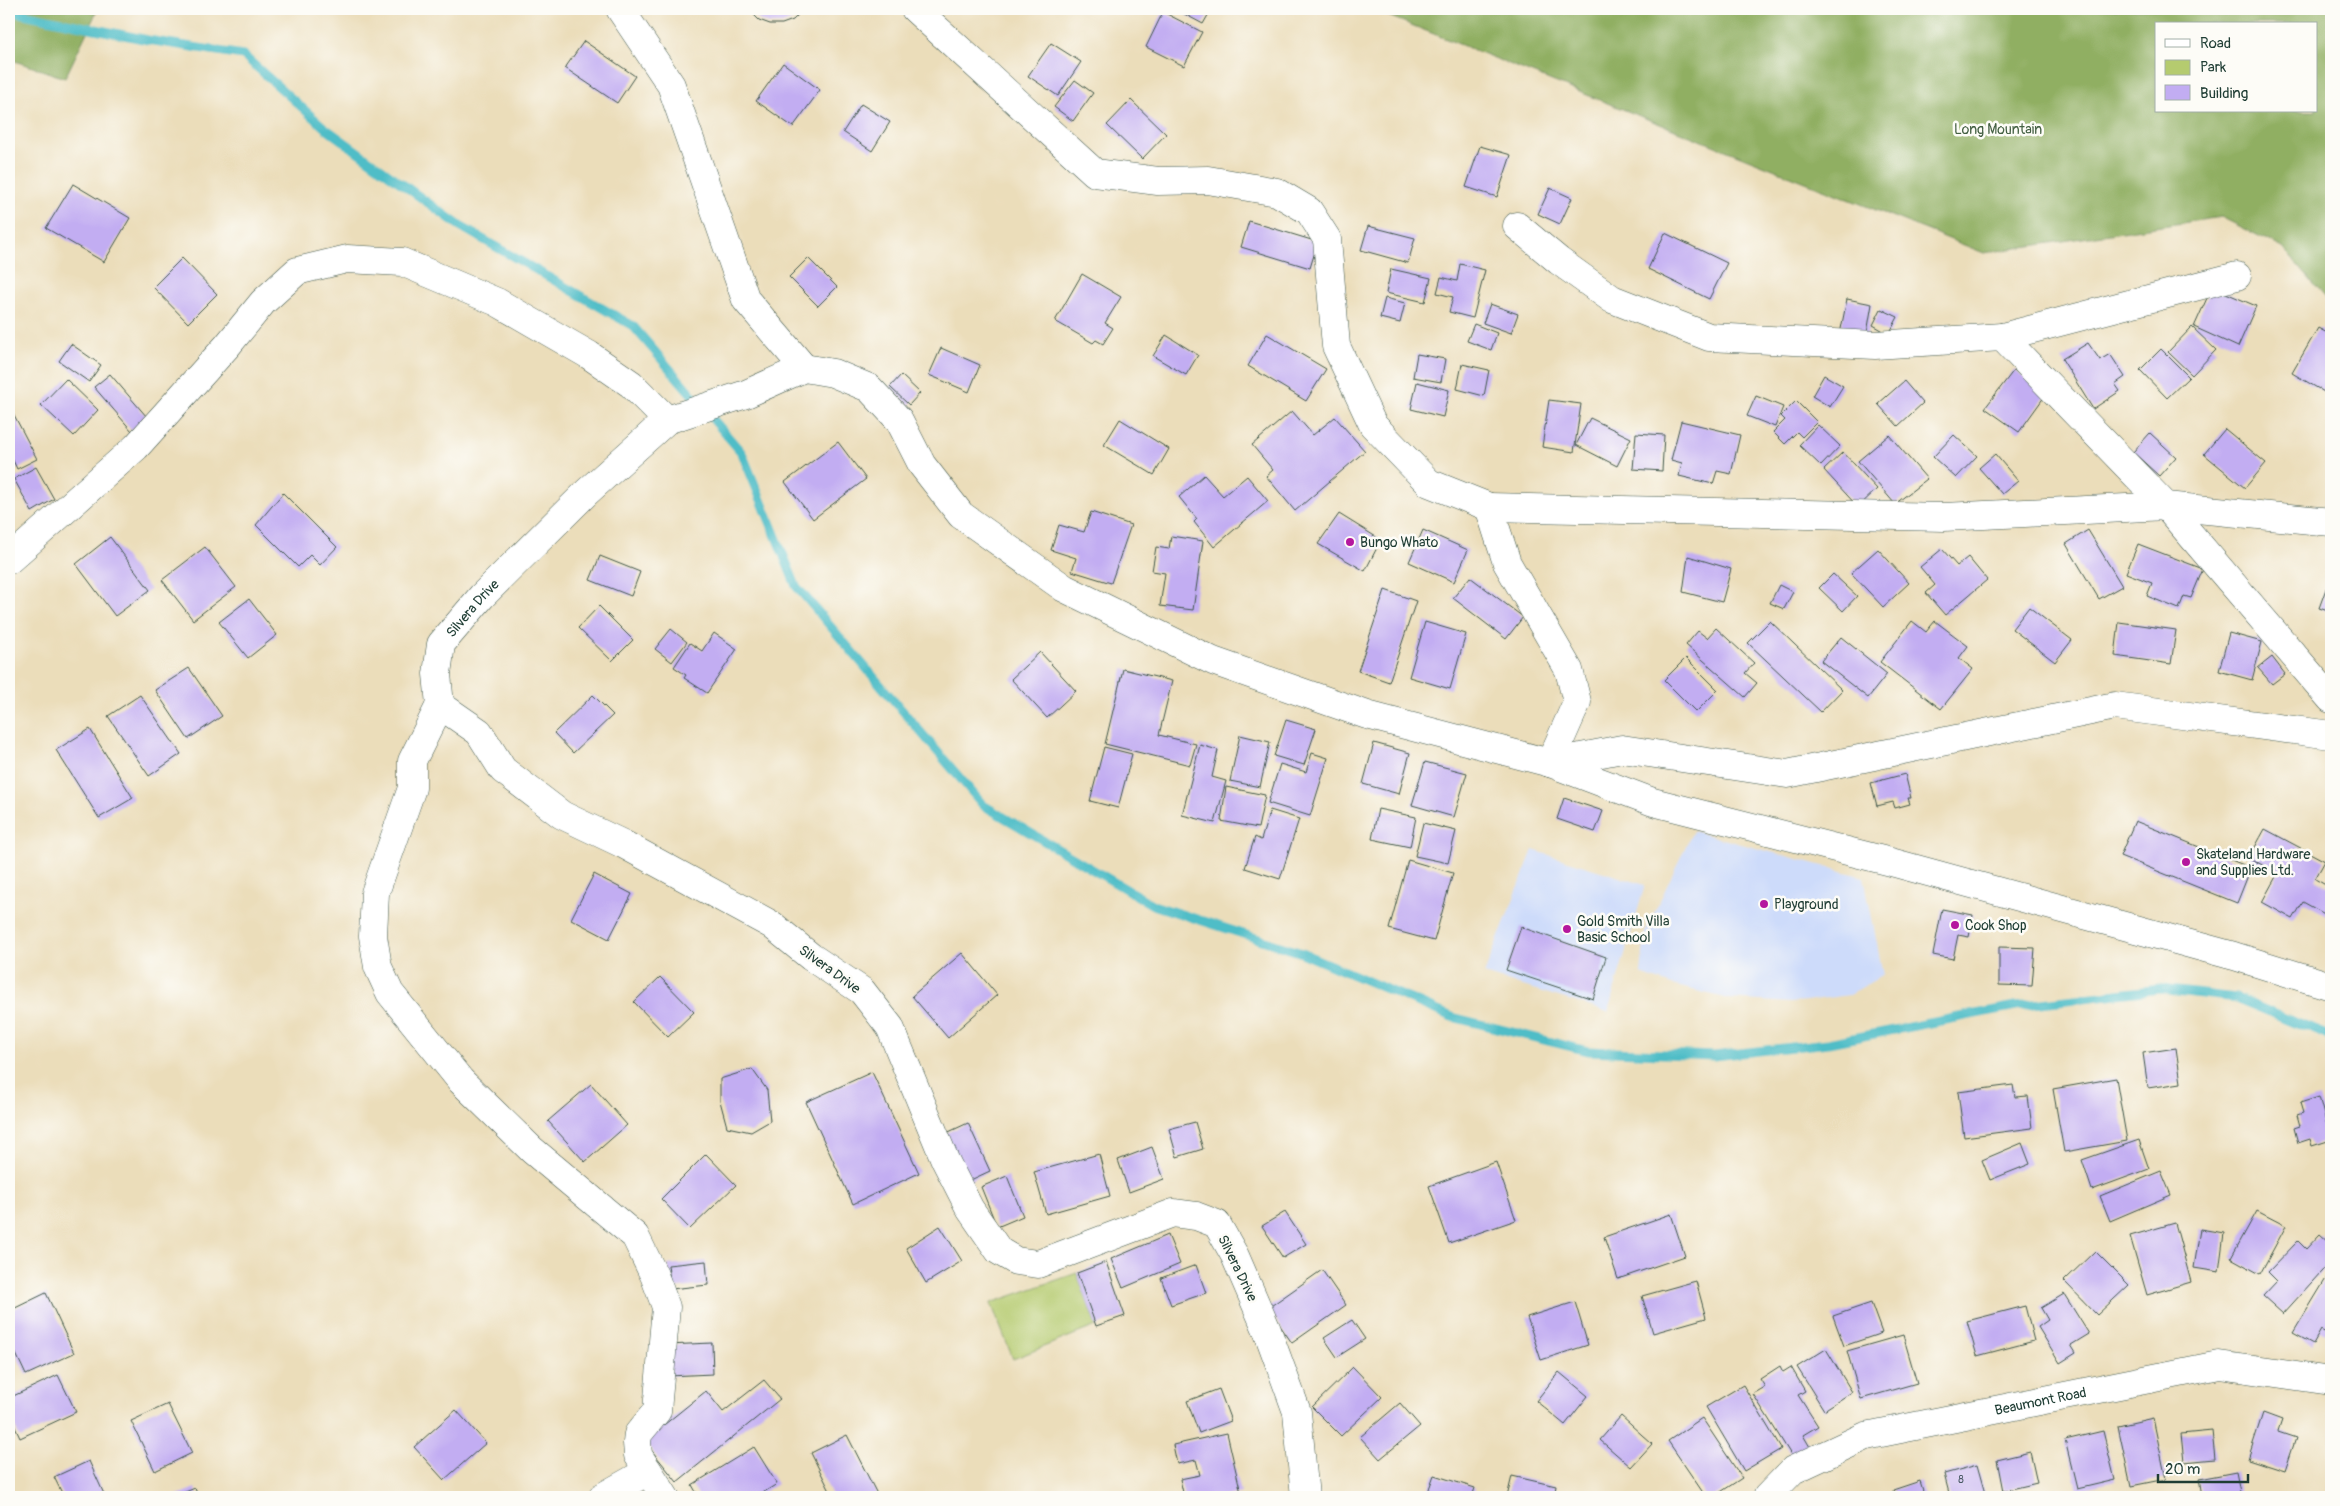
<svg xmlns="http://www.w3.org/2000/svg" width="2340" height="1506" viewBox="0 0 2340 1506" font-family="Pangolin,sans-serif">
<style>
.built{fill:#cddbfa}
.green{fill:#b5cb6f;stroke:#6a8452}
.forest{fill:#90af62;stroke:#58764b;fill-rule:evenodd}
.lines{fill:none;stroke-linecap:round;stroke-linejoin:round}
.stream{stroke:#4fbdc7;stroke-width:9}
.building{fill:#c2adf2}
.minor-casing{stroke:#3e5548;stroke-width:29}
.minor{stroke:#fff;stroke-width:28}
.poi-dot{fill:#b5179e;stroke:#fdfcf7;stroke-width:2}
.labels{text-anchor:middle;stroke-width:5;stroke-linejoin:round;paint-order:stroke}
.number-label{font-size:11px;fill:#485964}
.park-label{font-size:14px;fill:#446043;stroke:#fdfcf7}
.poi-label{font-size:14px;fill:#1f3d34;stroke:#fdfcf7;text-anchor:start}
.street-label{font-size:14px;fill:#1f3d34;stroke:#fdfcf7}
</style>
<rect width="100%" height="100%" fill="#fdfcf7"/>
<filter id="ink" filterUnits="userSpaceOnUse"><feTurbulence type="fractalNoise" baseFrequency=".02" numOctaves="2"/><feDisplacementMap in="SourceGraphic" scale="10" xChannelSelector="R" yChannelSelector="G"/><feConvolveMatrix kernelMatrix="1 2 1 2 8 2 1 2 1" color-interpolation-filters="sRGB"/></filter>
<filter id="wash" filterUnits="userSpaceOnUse"><feTurbulence type="fractalNoise" baseFrequency=".0096" numOctaves="4" result="noise"/><feDisplacementMap in="SourceGraphic" scale="20" xChannelSelector="R" yChannelSelector="G"/><feGaussianBlur stdDeviation="1.12" result="paint"/><feColorMatrix in="noise" values="0 0 0 0 0 0 0 0 0 0 0 0 0 0 0 0 0 1.4 0 .05"/><feComposite in="paint" operator="in"/></filter>
<g filter="url(#wash)">
<rect width="100%" height="100%" fill="#ebddba"/>
<path class="built" d="M 1693,831 L 1864,877 L 1883,975 L 1849,995 L 1791,1003 L 1730,999 L 1672,985 L 1641,974 L 1645,932 Z
M 1533,850 L 1645,885 L 1608,1012 L 1484,974 Z"/>
<path class="green" d="M 1077,1273 L 1096,1326 L 1013,1359 L 991,1303 Z"/>
<path class="forest" d="M 9,9 L 98,9 L 65,78 L 9,59 Z
M 1371,9 L 2331,9 L 2331,304 L 2283,248 L 2221,217 L 1984,253 ZM 2156,24 L 2316,24 L 2316,111 L 2156,111 Z"/>
<g class="lines">
<path class="stream" d="M 9,11 L 148,40 L 243,55 L 325,128 L 460,226 L 633,326 L 742,453 L 796,586 L 983,805 L 1153,905 L 1302,953 L 1452,1017 L 1588,1051 L 1714,1056 L 1828,1043 L 2016,1006 L 2160,989 L 2236,998 L 2331,1037"/>
</g>
<g id="blocks">
<path class="building" d="M 748,9 L 804,9 L 793,20 L 782,24 L 770,24 L 759,20 Z
M 1175,9 L 1209,9 L 1211,10 L 1203,24 Z
M 1163,12 L 1202,32 L 1184,66 L 1146,47 Z
M 584,41 L 635,76 L 617,103 L 565,68 Z
M 1051,43 L 1081,62 L 1058,96 L 1028,76 Z
M 783,63 L 820,90 L 793,127 L 756,101 Z
M 1075,80 L 1093,93 L 1073,121 L 1054,107 Z
M 1131,100 L 1166,134 L 1142,159 L 1107,125 Z
M 861,104 L 890,122 L 872,151 L 843,132 Z
M 1480,146 L 1511,155 L 1497,197 L 1466,187 Z
M 73,184 L 130,218 L 104,262 L 46,228 Z
M 1550,188 L 1572,198 L 1560,224 L 1538,214 Z
M 1249,221 L 1318,242 L 1310,268 L 1241,247 Z
M 1368,226 L 1415,238 L 1408,263 L 1361,250 Z
M 1665,233 L 1727,263 L 1709,299 L 1648,269 Z
M 182,258 L 217,294 L 188,323 L 153,287 Z
M 808,258 L 837,287 L 818,306 L 789,277 Z
M 1460,264 L 1485,270 L 1473,318 L 1449,312 L 1453,297 L 1437,293 L 1441,277 L 1457,281 Z
M 1391,269 L 1431,278 L 1425,302 L 1386,293 Z
M 1082,274 L 1121,297 L 1105,323 L 1113,328 L 1103,344 L 1096,340 L 1093,343 L 1055,321 Z
M 2212,287 L 2256,306 L 2238,347 L 2194,327 Z
M 1385,298 L 1405,303 L 1400,323 L 1380,318 Z
M 1847,299 L 1872,304 L 1866,339 L 1840,334 Z
M 1490,304 L 1518,314 L 1511,333 L 1483,323 Z
M 1881,309 L 1898,317 L 1889,334 L 1873,325 Z
M 1474,324 L 1497,333 L 1491,350 L 1467,341 Z
M 2192,327 L 2216,350 L 2192,375 L 2168,352 Z
M 2318,328 L 2331,335 L 2331,396 L 2292,373 Z
M 1267,334 L 1326,369 L 1306,401 L 1248,366 Z
M 1166,335 L 1198,355 L 1186,375 L 1153,356 Z
M 2088,343 L 2100,360 L 2110,354 L 2125,377 L 2115,384 L 2120,391 L 2093,409 L 2062,359 Z
M 71,344 L 101,365 L 89,382 L 59,361 Z
M 941,348 L 980,365 L 969,392 L 929,375 Z
M 2161,349 L 2189,377 L 2167,398 L 2140,370 Z
M 1417,354 L 1445,359 L 1441,382 L 1413,377 Z
M 1462,364 L 1489,370 L 1484,396 L 1457,389 Z
M 2014,370 L 2047,393 L 2019,432 L 1985,408 Z
M 110,374 L 147,417 L 132,431 L 94,387 Z
M 901,375 L 920,393 L 909,405 L 890,387 Z
M 1824,375 L 1843,386 L 1830,407 L 1812,396 Z
M 66,379 L 98,410 L 74,436 L 41,405 Z
M 1904,381 L 1923,403 L 1898,426 L 1878,404 Z
M 1417,382 L 1449,390 L 1443,417 L 1411,409 Z
M 1756,396 L 1783,407 L 1775,427 L 1747,416 Z
M 1549,400 L 1581,404 L 1574,452 L 1542,447 Z
M 1796,401 L 1817,422 L 1802,437 L 1797,432 L 1785,444 L 1773,432 L 1785,420 L 1781,416 Z
M 1292,411 L 1313,435 L 1335,417 L 1365,451 L 1295,511 L 1266,476 L 1273,470 L 1252,445 Z
M 13,413 L 37,459 L 17,469 L 11,456 L 9,457 L 9,415 Z
M 1590,418 L 1631,438 L 1617,466 L 1576,445 Z
M 1120,419 L 1169,449 L 1154,475 L 1104,445 Z
M 1681,421 L 1740,435 L 1731,474 L 1717,471 L 1713,484 L 1679,476 L 1682,463 L 1671,460 Z
M 1818,425 L 1840,446 L 1821,466 L 1799,445 Z
M 2225,429 L 2266,463 L 2245,488 L 2204,454 Z
M 1636,433 L 1664,435 L 1662,471 L 1633,469 Z
M 2150,433 L 2176,457 L 2159,476 L 2133,452 Z
M 1889,435 L 1927,479 L 1895,504 L 1858,461 Z
M 1954,435 L 1977,456 L 1956,478 L 1933,457 Z
M 838,442 L 866,479 L 813,519 L 785,482 Z
M 1843,452 L 1877,489 L 1858,507 L 1824,470 Z
M 1995,454 L 2018,481 L 2002,494 L 1979,468 Z
M 36,467 L 54,499 L 32,512 L 14,479 Z
M 1204,475 L 1223,496 L 1247,476 L 1268,501 L 1214,547 L 1194,522 L 1197,519 L 1179,497 Z
M 283,493 L 337,547 L 320,565 L 310,555 L 298,567 L 256,525 Z
M 1091,512 L 1131,525 L 1111,583 L 1072,571 L 1076,558 L 1051,550 L 1059,525 L 1084,532 Z
M 1339,514 L 1381,540 L 1365,571 L 1318,544 Z
M 1423,530 L 1468,550 L 1454,582 L 1409,562 Z
M 2088,530 L 2122,586 L 2099,599 L 2066,544 Z
M 1171,536 L 1203,541 L 1193,610 L 1160,606 L 1165,573 L 1152,571 L 1156,547 L 1169,549 Z
M 110,537 L 150,590 L 115,616 L 76,564 Z
M 2138,544 L 2203,569 L 2191,598 L 2184,596 L 2179,609 L 2147,596 L 2152,583 L 2126,573 Z
M 205,547 L 236,587 L 193,620 L 162,580 Z
M 1878,549 L 1909,583 L 1883,607 L 1851,573 Z
M 1942,549 L 1957,566 L 1968,557 L 1987,580 L 1945,615 L 1926,593 L 1935,585 L 1920,567 Z
M 600,556 L 640,572 L 631,596 L 590,580 Z
M 1688,556 L 1731,569 L 1722,602 L 1683,592 Z
M 1833,574 L 1857,596 L 1843,611 L 1819,588 Z
M 1470,577 L 1523,617 L 1506,639 L 1453,598 Z
M 1779,585 L 1793,592 L 1784,609 L 1770,603 Z
M 2327,586 L 2331,588 L 2331,612 L 2319,608 Z
M 1385,590 L 1416,601 L 1389,682 L 1358,671 Z
M 249,599 L 277,635 L 248,658 L 219,622 Z
M 599,606 L 633,640 L 612,661 L 578,628 Z
M 2029,607 L 2072,640 L 2055,662 L 2012,629 Z
M 1770,621 L 1842,690 L 1821,712 L 1748,643 Z
M 1912,621 L 1926,632 L 1935,621 L 1968,646 L 1959,658 L 1973,669 L 1941,709 L 1880,662 Z
M 1425,622 L 1466,634 L 1450,689 L 1409,677 Z
M 2119,622 L 2176,630 L 2171,664 L 2115,656 Z
M 1716,628 L 1754,663 L 1745,673 L 1757,683 L 1745,697 L 1686,645 L 1698,631 L 1707,638 Z
M 671,629 L 687,642 L 672,662 L 655,649 Z
M 714,633 L 737,649 L 707,693 L 684,678 L 686,675 L 674,667 L 690,643 L 702,651 Z
M 2229,633 L 2262,642 L 2252,680 L 2219,671 Z
M 1841,637 L 1887,674 L 1868,698 L 1821,661 Z
M 1040,652 L 1076,691 L 1047,718 L 1011,679 Z
M 2272,657 L 2285,674 L 2272,684 L 2258,668 Z
M 1686,658 L 1718,690 L 1696,712 L 1664,680 Z
M 189,668 L 222,716 L 188,739 L 155,690 Z
M 1123,669 L 1172,681 L 1159,735 L 1196,744 L 1190,765 L 1105,744 Z
M 140,695 L 181,754 L 149,776 L 108,716 Z
M 593,695 L 613,715 L 573,753 L 554,733 Z
M 1286,720 L 1316,729 L 1304,765 L 1274,756 Z
M 90,729 L 133,798 L 99,818 L 56,750 Z
M 1240,735 L 1270,742 L 1260,787 L 1230,781 Z
M 1374,743 L 1410,753 L 1399,794 L 1363,784 Z
M 1200,745 L 1218,750 L 1212,777 L 1226,781 L 1215,823 L 1182,815 Z
M 1104,747 L 1132,754 L 1118,808 L 1090,801 Z
M 1312,753 L 1328,758 L 1310,816 L 1268,803 L 1280,764 L 1306,772 Z
M 1425,762 L 1467,773 L 1454,817 L 1412,805 Z
M 1905,774 L 1911,798 L 1908,798 L 1910,804 L 1895,808 L 1893,802 L 1877,806 L 1871,783 Z
M 1226,787 L 1265,795 L 1258,828 L 1221,821 Z
M 1564,798 L 1603,811 L 1595,832 L 1557,819 Z
M 1378,809 L 1416,817 L 1410,847 L 1372,839 Z
M 1270,810 L 1299,819 L 1280,879 L 1245,868 L 1255,837 L 1261,840 Z
M 2135,821 L 2251,868 L 2237,903 L 2120,856 Z
M 1423,823 L 1456,831 L 1448,863 L 1415,856 Z
M 2265,829 L 2325,861 L 2315,879 L 2331,888 L 2330,917 L 2303,902 L 2293,919 L 2262,902 L 2278,873 L 2249,858 Z
M 1408,860 L 1453,873 L 1434,941 L 1389,929 Z
M 594,874 L 632,894 L 609,939 L 571,919 Z
M 1942,909 L 1973,915 L 1969,937 L 1958,935 L 1953,959 L 1933,955 Z
M 1521,927 L 1606,957 L 1593,999 L 1506,970 Z
M 1999,947 L 2035,948 L 2032,986 L 1999,985 Z
M 962,953 L 997,995 L 948,1038 L 912,996 Z
M 660,977 L 694,1012 L 668,1037 L 634,1002 Z
M 2176,1048 L 2181,1083 L 2148,1088 L 2143,1053 Z
M 752,1069 L 767,1090 L 770,1121 L 751,1132 L 727,1127 L 720,1101 L 720,1079 Z
M 872,1072 L 919,1173 L 853,1204 L 806,1102 Z
M 2116,1078 L 2127,1141 L 2064,1152 L 2053,1089 Z
M 591,1084 L 627,1125 L 585,1162 L 548,1121 Z
M 2013,1085 L 2015,1097 L 2028,1096 L 2032,1128 L 1964,1137 L 1958,1092 Z
M 2319,1097 L 2331,1140 L 2312,1146 L 2310,1139 L 2298,1143 L 2294,1128 L 2300,1126 L 2297,1115 L 2303,1113 L 2300,1103 Z
M 1195,1122 L 1203,1149 L 1177,1157 L 1169,1129 Z
M 968,1123 L 990,1171 L 962,1184 L 940,1136 Z
M 2139,1140 L 2149,1169 L 2092,1190 L 2082,1160 Z
M 2022,1143 L 2030,1164 L 1990,1180 L 1982,1160 Z
M 1152,1147 L 1164,1179 L 1129,1192 L 1118,1160 Z
M 706,1154 L 736,1185 L 690,1229 L 661,1199 Z
M 1099,1154 L 1110,1196 L 1046,1214 L 1034,1172 Z
M 1496,1162 L 1516,1220 L 1449,1243 L 1429,1186 Z
M 2161,1171 L 2171,1195 L 2110,1221 L 2100,1196 Z
M 1007,1176 L 1023,1216 L 997,1227 L 981,1187 Z
M 2257,1211 L 2286,1226 L 2260,1274 L 2231,1258 Z
M 1285,1212 L 1306,1244 L 1283,1258 L 1262,1226 Z
M 1671,1214 L 1685,1256 L 1618,1279 L 1604,1237 Z
M 2175,1223 L 2191,1282 L 2147,1295 L 2130,1236 Z
M 940,1226 L 962,1261 L 926,1283 L 906,1248 Z
M 2200,1229 L 2224,1233 L 2219,1272 L 2194,1268 Z
M 2320,1234 L 2331,1244 L 2331,1261 L 2283,1314 L 2263,1296 L 2277,1281 L 2268,1272 L 2298,1241 L 2306,1249 Z
M 1168,1235 L 1180,1264 L 1123,1288 L 1111,1259 Z
M 2095,1251 L 2129,1285 L 2097,1315 L 2064,1281 Z
M 706,1261 L 708,1285 L 671,1289 L 668,1265 Z
M 1106,1262 L 1125,1316 L 1096,1326 L 1077,1273 Z
M 1196,1265 L 1206,1293 L 1171,1305 L 1161,1278 Z
M 1322,1270 L 1346,1305 L 1292,1343 L 1268,1308 Z
M 2327,1277 L 2331,1280 L 2331,1336 L 2321,1330 L 2313,1344 L 2293,1333 Z
M 1696,1281 L 1706,1318 L 1653,1333 L 1642,1296 Z
M 46,1293 L 74,1353 L 26,1375 L 9,1339 L 9,1311 Z
M 2064,1294 L 2089,1334 L 2071,1345 L 2076,1353 L 2060,1363 L 2038,1327 L 2048,1320 L 2041,1308 Z
M 1575,1302 L 1588,1345 L 1541,1360 L 1527,1317 Z
M 1871,1303 L 1882,1333 L 1844,1346 L 1833,1316 Z
M 2025,1306 L 2034,1341 L 1977,1356 L 1967,1321 Z
M 1352,1320 L 1365,1339 L 1337,1357 L 1324,1338 Z
M 1903,1335 L 1917,1383 L 1861,1399 L 1847,1351 Z
M 712,1343 L 713,1374 L 668,1376 L 667,1345 Z
M 1826,1349 L 1852,1392 L 1824,1410 L 1797,1367 Z
M 1780,1366 L 1783,1372 L 1791,1367 L 1805,1391 L 1798,1395 L 1818,1426 L 1803,1435 L 1810,1447 L 1793,1458 L 1753,1394 L 1765,1387 L 1760,1379 Z
M 1353,1367 L 1382,1397 L 1341,1436 L 1312,1407 Z
M 1559,1372 L 1588,1396 L 1565,1425 L 1536,1401 Z
M 58,1375 L 76,1412 L 20,1438 L 9,1414 L 9,1398 Z
M 764,1380 L 780,1399 L 677,1482 L 644,1441 L 706,1391 L 723,1412 Z
M 1743,1385 L 1781,1449 L 1744,1471 L 1706,1407 Z
M 1219,1389 L 1231,1421 L 1199,1433 L 1187,1401 Z
M 1400,1403 L 1420,1426 L 1380,1459 L 1360,1437 Z
M 168,1404 L 192,1453 L 155,1471 L 131,1421 Z
M 456,1410 L 486,1443 L 444,1480 L 414,1447 Z
M 2263,1413 L 2282,1420 L 2278,1432 L 2296,1438 L 2285,1471 L 2248,1459 Z
M 1621,1416 L 1652,1444 L 1631,1467 L 1600,1440 Z
M 1702,1418 L 1742,1478 L 1713,1497 L 1706,1497 L 1668,1441 Z
M 2153,1418 L 2166,1479 L 2131,1486 L 2118,1426 Z
M 2103,1431 L 2115,1480 L 2077,1489 L 2065,1440 Z
M 2212,1431 L 2215,1459 L 2184,1462 L 2181,1434 Z
M 1227,1433 L 1241,1493 L 1222,1497 L 1184,1497 L 1180,1479 L 1200,1475 L 1196,1460 L 1177,1464 L 1173,1445 Z
M 847,1435 L 877,1494 L 871,1497 L 833,1497 L 811,1453 Z
M 754,1447 L 777,1484 L 756,1497 L 699,1497 L 692,1485 Z
M 2030,1452 L 2037,1483 L 2003,1491 L 1997,1460 Z
M 89,1461 L 104,1494 L 96,1497 L 64,1497 L 54,1477 Z
M 1977,1465 L 1986,1497 L 1950,1497 L 1944,1474 Z
M 2236,1472 L 2241,1497 L 2202,1497 L 2199,1479 Z
M 1434,1475 L 1475,1488 L 1472,1497 L 1426,1497 Z
M 1512,1476 L 1556,1486 L 1554,1497 L 1507,1497 Z
M 1920,1481 L 1925,1497 L 1895,1497 L 1893,1490 Z
M 195,1488 L 198,1497 L 173,1497 Z"/>
</g>
</g>
<g filter="url(#ink)">
<use href="#blocks" fill-opacity="0" stroke="#3e5548" stroke-width="1"/>
<g class="lines">
<defs>
<g id="minor">
<path d="M 620,9 L 671,85 L 746,300 L 804,368"/>
<path d="M 915,9 L 1095,173 L 1158,181 L 1208,180 L 1277,192 L 1309,211 L 1327,239 L 1336,346 L 1373,425 L 1429,483 L 1489,507"/>
<path d="M 1517,226 L 1559,261 L 1612,299 L 1709,337 L 1875,345 L 2002,337 L 2166,506 L 2331,522"/>
<path d="M 2002,337 L 2237,276"/>
<path d="M 9,560 L 136,447 L 227,346 L 263,302 L 297,271 L 347,259 L 402,262 L 497,302 L 589,355 L 631,384 L 667,420"/>
<path d="M 440,705 L 412,761 L 412,788 L 375,893 L 373,936 L 378,967 L 390,993 L 461,1081 L 532,1150 L 635,1236 L 654,1275 L 666,1307 L 657,1411 L 638,1434 L 637,1443 L 638,1455 L 665,1497"/>
<path d="M 1550,763 L 1577,702 L 1569,670 L 1507,563 L 1489,507 L 1944,517 L 2166,506 L 2331,699"/>
<path d="M 1550,763 L 1622,749 L 1787,774 L 2115,706 L 2331,735"/>
<path d="M 602,1497 L 648,1471"/>
<path id="s1" d="M 1305,1497 L 1297,1412 L 1267,1330 L 1235,1256 L 1217,1224 L 1196,1216 L 1173,1213 L 1038,1264 L 1016,1261 L 999,1251 L 970,1209 L 945,1160 L 890,1027 L 862,991 L 811,957 L 772,925 L 623,844 L 562,815 L 503,770 L 479,732 L 440,705 L 437,674 L 441,644 L 482,596 L 587,492 L 667,420 L 746,394 L 804,368 L 833,373 L 869,388 L 899,420 L 922,465 L 961,515 L 1064,588 L 1213,661 L 1367,715 L 1550,763 L 1653,802 L 1891,862 L 2234,956 L 2331,986"/>
<path id="s2" d="M 1767,1497 L 1793,1470 L 1866,1436 L 2219,1365 L 2331,1381"/>
</g>
</defs>
<use href="#minor" class="minor-casing"/>
<use href="#minor" class="minor"/>
</g>
</g>
<g class="poi-dot">
<circle cx="1350" cy="542" r="5"/>
<circle cx="2186" cy="862" r="5"/>
<circle cx="1764" cy="904" r="5"/>
<circle cx="1955" cy="925" r="5"/>
<circle cx="1567" cy="929" r="5"/>
</g>
<g class="labels">
<g class="number-label">
<text x="1961" y="1483">8</text>
</g>
<g class="park-label">
<text x="1998" y="134">Long Mountain</text>
</g>
<g class="poi-label">
<text x="1360" y="547">Bungo Whato</text>
<text x="2196" y="859">Skateland Hardware<tspan x="2196" dy="16">and Supplies Ltd.</tspan></text>
<text x="1774" y="909">Playground</text>
<text x="1577" y="926">Gold Smith Villa<tspan x="1577" dy="16">Basic School</tspan></text>
<text x="1965" y="930">Cook Shop</text>
</g>
<g class="street-label">
<text dy="5" stroke="none"><textPath href="#s1" startOffset="1442">Silvera Drive</textPath></text>
<text transform="translate(830 969) rotate(36)" y="5">Silvera Drive</text>
<text transform="translate(1238 1268) rotate(64)" y="5">Silvera Drive</text>
<text dy="5" stroke="none"><textPath href="#s2" startOffset="296">Beaumont Road</textPath></text>
</g>
</g>
<rect width="2340" height="1506" fill="none" stroke="#fdfcf7" stroke-width="30"/>
<rect x="2155" y="22" width="162" height="90" fill="#fdfcf7" stroke="#a4b0a9"/>
<rect x="2165" y="39" width="25" height="8" fill="#ffffff" stroke="#a4b0a9"/>
<text x="2200" y="48" font-size="15" fill="#1f3d34">Road</text>
<rect x="2165" y="60" width="25" height="15" fill="#b5cb6f" stroke="#a4b0a9"/>
<text x="2200" y="72" font-size="15" fill="#1f3d34">Park</text>
<rect x="2165" y="85" width="25" height="15" fill="#c2adf2" stroke="#a4b0a9"/>
<text x="2200" y="98" font-size="15" fill="#1f3d34">Building</text>
<path d="M2158 1474v8h90v-8" fill="none" stroke="#1f3d34" stroke-width="2.5"/>
<text x="2165" y="1474" font-size="15" fill="#1f3d34" stroke="#fdfcf7" stroke-width="4" paint-order="stroke">20 m</text>
</svg>
